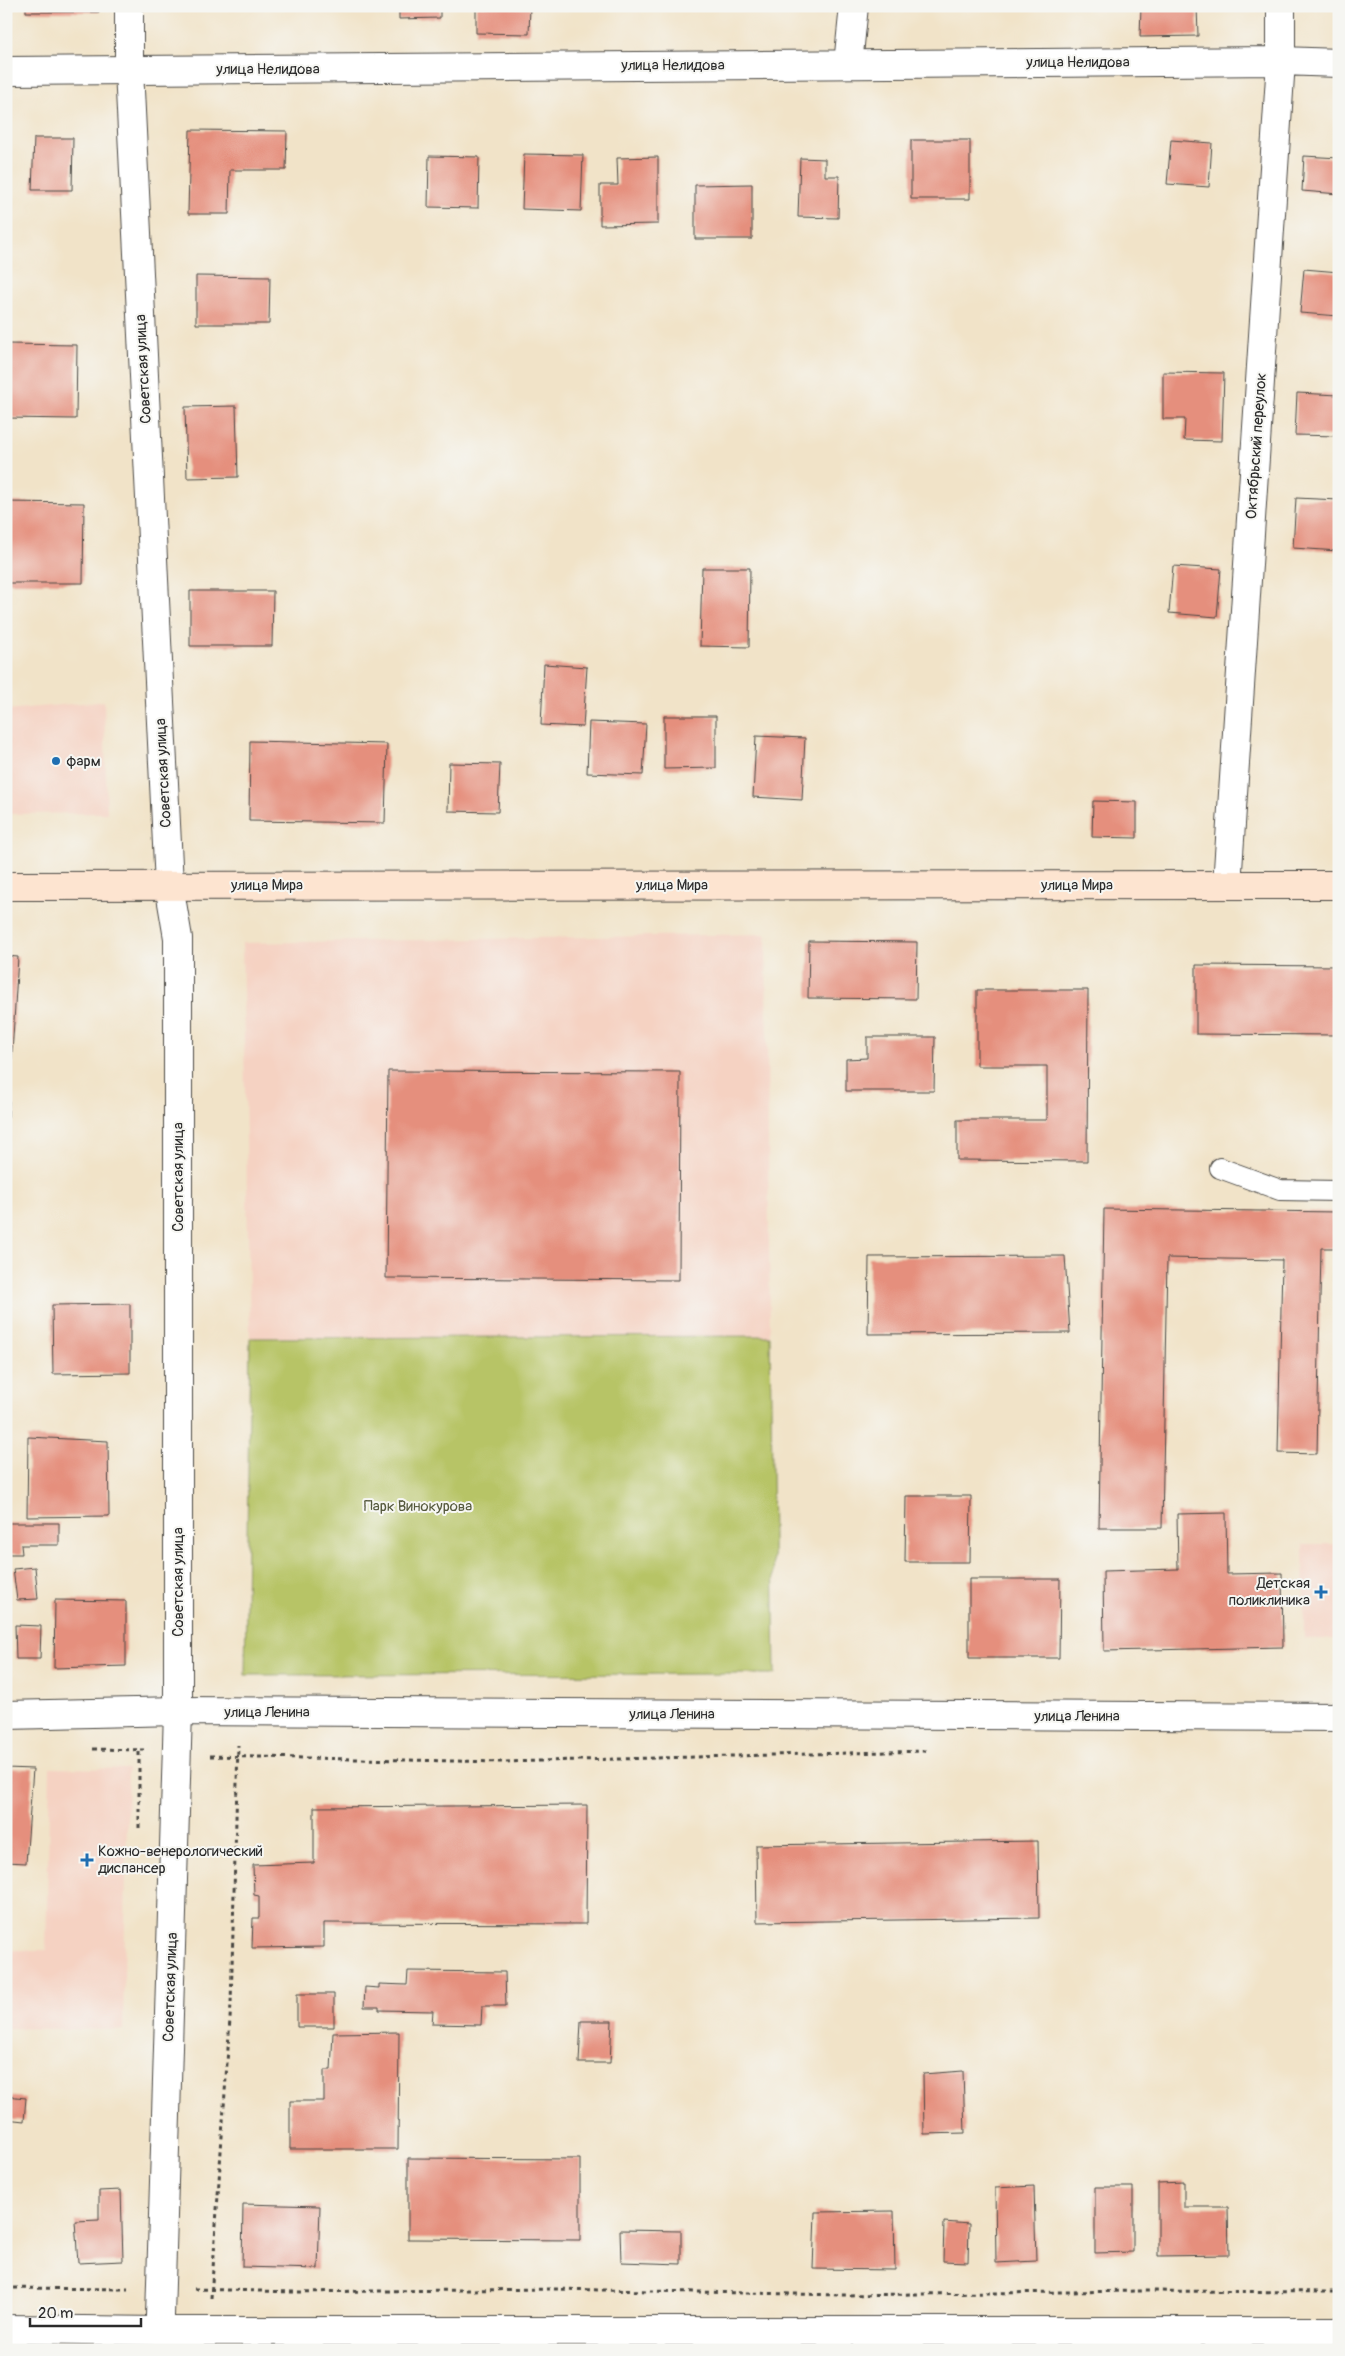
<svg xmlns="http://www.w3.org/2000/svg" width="1345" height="2356" viewBox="0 0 1345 2356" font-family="Pangolin,sans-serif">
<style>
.built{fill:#f5d2c2}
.green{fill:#b7c466;stroke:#717848}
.building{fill:#e58f7d}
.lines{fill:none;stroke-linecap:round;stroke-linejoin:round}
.service-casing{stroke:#494743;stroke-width:22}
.minor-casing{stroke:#494743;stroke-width:30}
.tertiary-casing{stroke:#494743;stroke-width:30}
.secondary-casing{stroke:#494743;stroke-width:30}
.path{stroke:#494743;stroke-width:3;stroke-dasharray:4 4;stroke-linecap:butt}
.service{stroke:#fff;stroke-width:20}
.minor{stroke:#fff;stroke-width:28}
.tertiary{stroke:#fff;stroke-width:28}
.secondary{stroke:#fde4d0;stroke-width:28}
.poi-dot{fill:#1f6fb2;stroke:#f6f6f2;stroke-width:2}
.labels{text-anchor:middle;stroke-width:4;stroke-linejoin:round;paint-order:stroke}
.street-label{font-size:15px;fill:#2b2b2b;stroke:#f6f6f2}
.poi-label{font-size:15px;fill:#2b2b2b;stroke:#f6f6f2;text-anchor:start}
.park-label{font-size:15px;fill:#55593d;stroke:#f6f6f2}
</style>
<rect width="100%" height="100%" fill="#f6f6f2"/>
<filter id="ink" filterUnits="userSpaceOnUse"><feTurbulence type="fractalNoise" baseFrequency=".02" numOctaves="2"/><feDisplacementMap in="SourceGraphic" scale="10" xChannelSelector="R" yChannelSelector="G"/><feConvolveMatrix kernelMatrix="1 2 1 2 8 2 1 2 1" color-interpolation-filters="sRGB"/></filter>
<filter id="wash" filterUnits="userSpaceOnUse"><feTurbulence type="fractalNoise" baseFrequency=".0096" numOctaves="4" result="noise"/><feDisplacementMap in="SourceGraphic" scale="20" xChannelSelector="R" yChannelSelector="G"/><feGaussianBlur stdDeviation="1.12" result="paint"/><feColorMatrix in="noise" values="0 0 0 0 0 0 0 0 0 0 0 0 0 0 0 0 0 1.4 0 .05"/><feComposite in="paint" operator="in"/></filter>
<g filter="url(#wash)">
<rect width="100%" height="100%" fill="#f1e3c8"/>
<path class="built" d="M 104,701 L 107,813 L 6,814 L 6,710 Z
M 766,934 L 770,1336 L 250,1338 L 242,943 Z
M 1303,1544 L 1339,1544 L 1339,1639 L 1304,1639 Z
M 50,1768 L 128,1769 L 123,2030 L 6,2028 L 6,1950 L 46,1950 Z"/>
<path class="green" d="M 770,1336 L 775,1674 L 245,1675 L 250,1338 Z"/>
<g id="blocks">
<path class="building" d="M 26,6 L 99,6 L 99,12 L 26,12 Z
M 399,6 L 440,6 L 440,18 L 399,19 Z
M 476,6 L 530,6 L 529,34 L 476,33 Z
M 1141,6 L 1197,6 L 1198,36 L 1140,37 Z
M 190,130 L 287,131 L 286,170 L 230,170 L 229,214 L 188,214 Z
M 34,138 L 73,138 L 72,190 L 32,190 Z
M 911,140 L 970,140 L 970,199 L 911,199 Z
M 1171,140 L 1212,143 L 1209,187 L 1167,184 Z
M 524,154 L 583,155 L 581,211 L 522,209 Z
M 429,156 L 479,157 L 478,208 L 428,207 Z
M 1304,156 L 1339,158 L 1339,194 L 1302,191 Z
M 658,157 L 658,224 L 600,225 L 600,185 L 618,185 L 617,158 Z
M 800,158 L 825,159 L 825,176 L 839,176 L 838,218 L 798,217 Z
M 752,184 L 752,239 L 695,239 L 695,185 Z
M 1304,269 L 1339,272 L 1339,316 L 1300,313 Z
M 196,276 L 270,277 L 269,324 L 196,324 Z
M 6,344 L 77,345 L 76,419 L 6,418 Z
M 1163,372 L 1224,373 L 1222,441 L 1184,440 L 1185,419 L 1163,419 Z
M 1297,393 L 1339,395 L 1339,436 L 1295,435 Z
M 236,406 L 238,477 L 187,478 L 185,407 Z
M 1296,498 L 1339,500 L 1339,551 L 1293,548 Z
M 6,502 L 84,503 L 83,583 L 6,583 Z
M 1173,566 L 1221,569 L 1217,617 L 1169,613 Z
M 702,568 L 750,568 L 749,647 L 700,646 Z
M 190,591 L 273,591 L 272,646 L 190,646 Z
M 544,664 L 587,667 L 583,727 L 541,725 Z
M 664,716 L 716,716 L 716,768 L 664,769 Z
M 589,722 L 646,724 L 643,775 L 587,773 Z
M 756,736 L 805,738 L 802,800 L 753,797 Z
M 250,741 L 387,744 L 385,823 L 249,821 Z
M 449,763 L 500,764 L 498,812 L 448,811 Z
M 1093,801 L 1137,802 L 1137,838 L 1092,837 Z
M 809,941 L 917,942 L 916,999 L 808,998 Z
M 6,956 L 18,957 L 8,1118 L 6,1117 Z
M 1196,965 L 1339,966 L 1339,1035 L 1196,1034 Z
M 977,990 L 1088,990 L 1087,1161 L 957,1160 L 957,1120 L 1047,1120 L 1047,1066 L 977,1066 Z
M 867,1037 L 935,1037 L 934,1091 L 846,1091 L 846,1059 L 867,1058 Z
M 388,1071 L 680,1072 L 679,1280 L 386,1278 Z
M 1104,1209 L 1339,1212 L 1339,1248 L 1321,1248 L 1317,1454 L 1278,1453 L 1282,1260 L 1167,1258 L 1162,1528 L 1099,1528 Z
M 1065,1256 L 1070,1333 L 868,1334 L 869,1257 Z
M 130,1304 L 130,1373 L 53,1374 L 52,1305 Z
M 28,1437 L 108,1441 L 109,1516 L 27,1517 Z
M 906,1496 L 971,1496 L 970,1562 L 905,1562 Z
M 1226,1513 L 1227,1574 L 1282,1573 L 1283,1647 L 1104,1651 L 1103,1571 L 1178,1569 L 1177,1514 Z
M 6,1523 L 59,1523 L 59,1545 L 21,1545 L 22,1554 L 6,1554 Z
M 35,1567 L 38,1599 L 17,1600 L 13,1569 Z
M 969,1579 L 1060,1579 L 1059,1658 L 969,1658 Z
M 55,1600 L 126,1601 L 126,1666 L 54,1668 Z
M 15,1625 L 41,1626 L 40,1659 L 16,1659 Z
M 6,1768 L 33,1769 L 26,1863 L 6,1862 Z
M 587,1805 L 586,1924 L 324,1923 L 324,1947 L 252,1948 L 253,1918 L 259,1918 L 259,1896 L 254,1895 L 253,1865 L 314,1863 L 314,1807 Z
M 1038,1841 L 1039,1918 L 757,1922 L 756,1845 Z
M 408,1971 L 505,1972 L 506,2006 L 482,2006 L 481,2025 L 432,2024 L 433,2011 L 379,2010 L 379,2007 L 364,2007 L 365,1987 L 379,1988 L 379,1984 L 407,1985 Z
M 297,1994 L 334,1994 L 334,2027 L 297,2027 Z
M 581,2021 L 612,2021 L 610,2063 L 579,2063 Z
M 399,2032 L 398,2149 L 290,2149 L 290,2101 L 324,2101 L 324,2070 L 331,2070 L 333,2033 Z
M 963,2071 L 965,2133 L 924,2134 L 923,2074 Z
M 6,2096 L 26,2098 L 24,2121 L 6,2119 Z
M 408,2158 L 580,2159 L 580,2240 L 408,2239 Z
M 1184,2182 L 1184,2207 L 1228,2207 L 1229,2255 L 1158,2256 L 1158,2183 Z
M 1034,2186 L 1036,2261 L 996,2263 L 995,2188 Z
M 1095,2187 L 1133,2187 L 1133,2252 L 1095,2253 Z
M 121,2190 L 123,2261 L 78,2263 L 75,2221 L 99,2220 L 99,2191 Z
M 243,2204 L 320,2206 L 318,2269 L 242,2267 Z
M 894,2211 L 895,2270 L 813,2269 L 815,2212 Z
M 944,2222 L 969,2224 L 968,2262 L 943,2261 Z
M 620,2230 L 681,2231 L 681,2264 L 621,2262 Z"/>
</g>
</g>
<g filter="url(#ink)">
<use href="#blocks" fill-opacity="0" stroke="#494743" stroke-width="1"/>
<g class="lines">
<defs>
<path id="service" d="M 1220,1168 L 1280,1190 L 1339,1191"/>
<path id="minor" d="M 848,64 L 854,6
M 6,71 L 1281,61 L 1339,63
M 1227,885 L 1281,61 L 1281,6
M 6,1715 L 178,1711 L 1339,1717"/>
<path id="tertiary" d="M 129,6 L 129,70 L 169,885 L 178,938 L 178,1711 L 159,2350
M 6,2329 L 159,2331 L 1339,2331"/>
<path id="secondary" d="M 6,886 L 1339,885"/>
</defs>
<use href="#service" class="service-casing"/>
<use href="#minor" class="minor-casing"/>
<use href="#tertiary" class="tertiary-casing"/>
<use href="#secondary" class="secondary-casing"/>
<path class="path" d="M 93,1749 L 144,1750
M 210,1756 L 502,1762 L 926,1751
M 139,1828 L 139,1749
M 6,2288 L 128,2289
M 194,2289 L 293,2292 L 553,2289 L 843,2295 L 1140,2291 L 1339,2292
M 211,2298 L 231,2004 L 238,1745"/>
<use href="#service" class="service"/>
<use href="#minor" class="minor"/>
<use href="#tertiary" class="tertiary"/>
<use href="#secondary" class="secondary"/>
</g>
</g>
<g class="poi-dot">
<circle cx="56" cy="761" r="5"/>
<path d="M1318.5 1584.5h5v5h5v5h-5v5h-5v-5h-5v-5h5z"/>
<path d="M84.5 1852.5h5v5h5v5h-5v5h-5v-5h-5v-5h5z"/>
</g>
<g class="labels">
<g class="street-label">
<text x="1078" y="67">улица Нелидова</text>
<text x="673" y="70">улица Нелидова</text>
<text x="268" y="74">улица Нелидова</text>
<text transform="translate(143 369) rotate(-93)" y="5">Советская улица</text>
<text transform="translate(1256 446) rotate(-86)" y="5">Октябрьский переулок</text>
<text transform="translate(163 773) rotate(-93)" y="5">Советская улица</text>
<text x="267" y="890">улица Мира</text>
<text x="672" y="890">улица Мира</text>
<text x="1077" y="890">улица Мира</text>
<text transform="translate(178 1177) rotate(-90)" y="5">Советская улица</text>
<text transform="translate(178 1582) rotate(-90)" y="5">Советская улица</text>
<text x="267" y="1717">улица Ленина</text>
<text x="672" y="1719">улица Ленина</text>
<text x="1077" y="1721">улица Ленина</text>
<text transform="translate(170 1987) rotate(-88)" y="5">Советская улица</text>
</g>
<g class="poi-label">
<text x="66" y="766">фарм</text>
<text x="1310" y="1588" text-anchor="end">Детская<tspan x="1310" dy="17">поликлиника</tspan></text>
<text x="98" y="1856">Кожно-венерологический<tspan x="98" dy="17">диспансер</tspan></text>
</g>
<g class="park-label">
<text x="418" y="1511">Парк Винокурова</text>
</g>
</g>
<rect width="1345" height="2356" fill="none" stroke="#f6f6f2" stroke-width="25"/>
<path d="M30 2318v8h111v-8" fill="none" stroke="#2b2b2b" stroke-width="2.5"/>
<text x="38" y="2318" font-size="15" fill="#2b2b2b" stroke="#f6f6f2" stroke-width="4" paint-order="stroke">20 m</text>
</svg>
